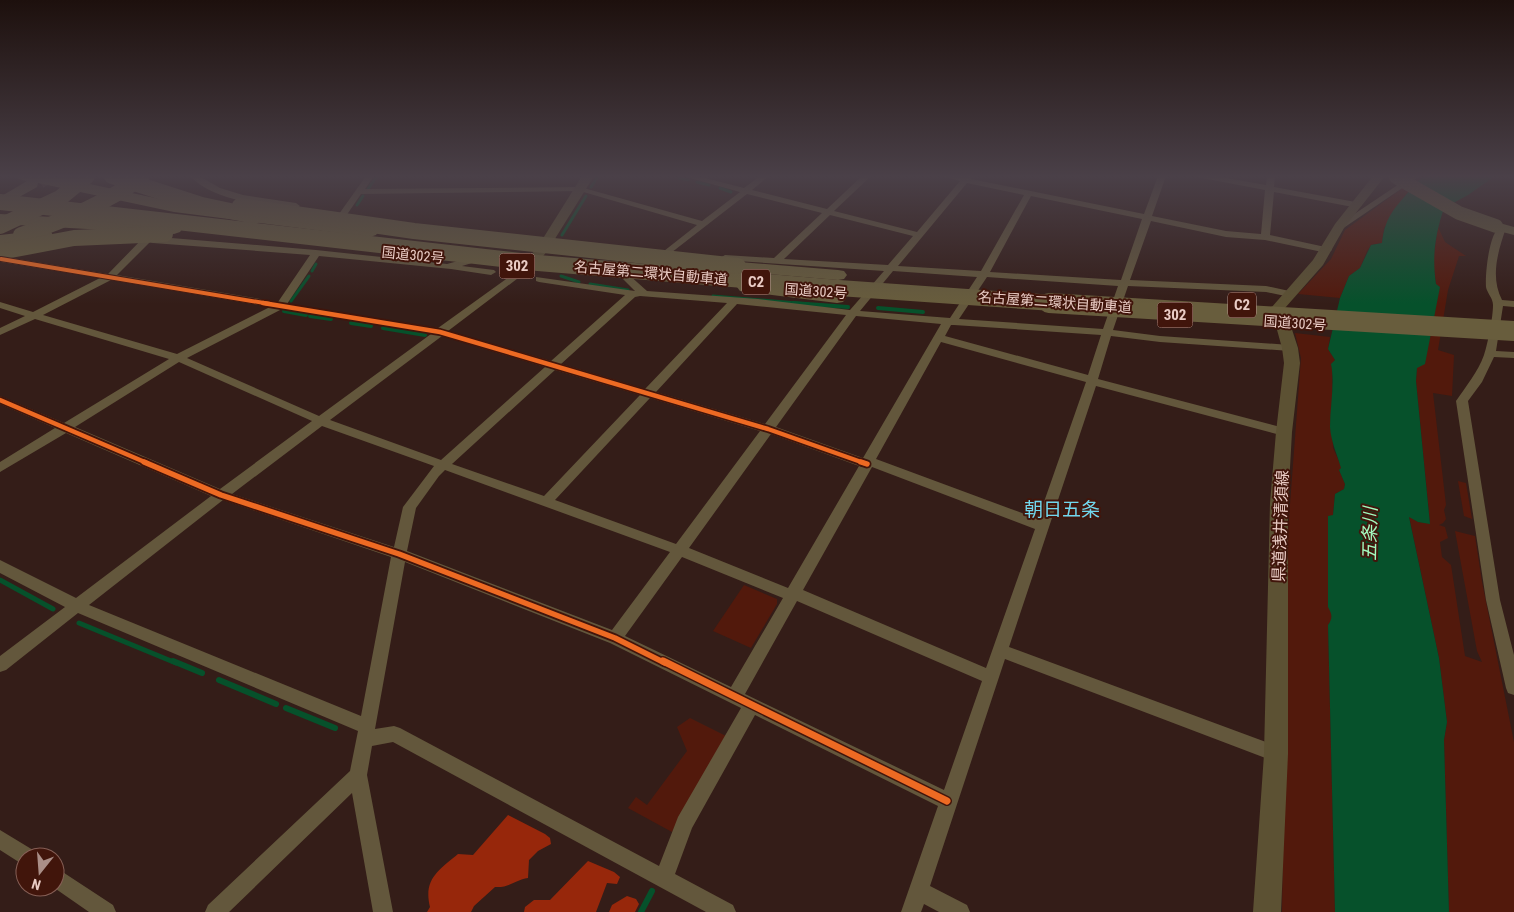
<svg xmlns="http://www.w3.org/2000/svg" width="1514" height="912" viewBox="0 0 1514 912" font-family="'Roboto Condensed','Noto Sans JP',sans-serif">
  <style>
    .green { fill: #52190c }
    .forest { fill: #97270b }
    .water { fill: #06512b }
    .lines { fill: none; stroke-linecap: round; stroke-linejoin: round }
    .stream-far3 { stroke: #06512b; stroke-width: 3 }
    .stream-far2 { stroke: #06512b; stroke-width: 4 }
    .stream-far1 { stroke: #06512b; stroke-width: 5 }
    .stream { stroke: #06512b; stroke-width: 6 }
    .street-tunnel { stroke: #4f3732; stroke-width: 9; stroke-dasharray: 9 4.5; stroke-linecap: butt }
    .street { fill: #63573c; fill-rule: evenodd }
    .secondary { fill: #5c5133; fill-rule: evenodd }
    .primary { fill: #61573a; fill-rule: evenodd }
    .highway { fill: #685d3d; fill-rule: evenodd }
    .primary-bridge { stroke: #61573a; stroke-width: 14 }
    .highway-bridge-far1 { stroke: #685d3d; stroke-width: 16 }
    .highway-bridge { stroke: #685d3d; stroke-width: 20 }
    .cycleway-far3-casing { stroke: #41150b; stroke-width: 6 }
    .cycleway-far2-casing { stroke: #41150b; stroke-width: 8 }
    .cycleway-far1-casing { stroke: #41150b; stroke-width: 9 }
    .cycleway-casing { stroke: #41150b; stroke-width: 10 }
    .cycleway-far3 { stroke: #ed6a23; stroke-width: 4 }
    .cycleway-far2 { stroke: #ed6a23; stroke-width: 4.5 }
    .cycleway-far1 { stroke: #ed6a23; stroke-width: 5.5 }
    .cycleway { stroke: #ed6a23; stroke-width: 7 }
    .labels { text-anchor: middle; stroke-width: 4; stroke-linejoin: round; paint-order: stroke }
    .far-street-label { font-size: 14px; fill: #eaccc5; stroke: #41150b }
    .shield { fill: #41150b; stroke: #b7958d; stroke-width: 1 }
    .shield-label { font-size: 15px; font-weight: bold; fill: #eaccc5 }
    .street-label { font-size: 16px; fill: #eaccc5; stroke: #41150b }
    .water-label { font-size: 18px; font-style: italic; fill: #a3fbc0; stroke: #41150b }
    .quarter-label { font-size: 19px; fill: #71d7ed; stroke: #41150b }
  </style>
  <rect width="100%" height="100%" fill="#341d18"/>
  <g class="green">
    <path d="M1404,187l6,3 -26,38 -2,15 -11,2 -4,6 -7,17 -11,8 -9,22 -42,-4 33,-35 14,-29z"/>
    <path d="M1438,227l7,15 21,14h-7l-11,34 -10,60 16,5 -2,41 -19,-3 13,112 -2,5 2,9 -3,4 -4,2 6,2 3,11 -8,4 2,15 9,8 14,91 17,6 -5,-11 -22,-120 20,5 7,46 32,160v170h-65l-5,-172 3,-18 -8,-64 -30,-142 9,6 12,1 -14,-142 1,-14 19,-83 -3,-23z"/>
    <path d="M1295,333l35,4 -2,12 7,11 -3,4 1,84 9,20 -3,2 6,14 -1,5 -9,5 -2,21 -1,105 -4,5 7,287h-53l6,-381 13,-173z"/>
    <path d="M1458,481l8,2 6,36 -8,-3z"/>
    <path d="M744,585l33,14v5l-26,44 -38,-17z"/>
    <path d="M690,718l36,18 -54,96 -44,-24 8,-11 11,8 40,-54 -10,-24z"/>
  </g>
  <g class="forest">
    <path d="M508,815l37,19 5,4 1,6 -13,7 -9,9 -1,18c-13,2 -19,10 -33,9l-21,19 -3,6h-44l3,-5c-7,-28 9,-37 28,-53l15,1z"/>
    <path d="M588,861l26,11 6,5 -3,7 -10,-1 -11,29h-72l1,-5 9,-7h16z"/>
    <path d="M627,896l9,3 3,5 -4,8h-26l3,-7z"/>
  </g>
  <path class="water" d="M1424,176h71l-27,19 -24,13c-9,27 -12,48 -8,76l4,3 -15,77 -8,4 -1,13 14,143 -12,-2 -9,-5 30,141 8,64 -3,18 5,172h-114l-7,-287c5,-7 4,-11 0,-18v-91l5,-1 2,-21 9,-5 1,-5 -6,-14 2,-2c-4,-14 -10,-26 -11,-41 0,-21 5,-43 1,-63l4,-4 -7,-11 12,-51 9,-22 11,-8 11,-23 11,-2c3,-26 12,-34 28,-53l-1,-1z"/>
  <g class="lines">
    <g class="stream-far3">
      <path d="M679,178l9,2"/>
      <path d="M697,182l12,3"/>
      <path d="M591,187l7,-11"/>
      <path d="M720,188l11,4"/>
      <path d="M368,189l9,-13"/>
      <path d="M357,205l6,-9"/>
      <path d="M562,235l24,-39"/>
      <path d="M312,271l4,-7"/>
      <path d="M561,276l18,6"/>
      <path d="M590,284l38,6"/>
      <path d="M713,296l95,8"/>
      <path d="M291,301l18,-25"/>
    </g>
    <g class="stream-far2">
      <path d="M793,303l55,4"/>
      <path d="M878,308l45,4"/>
      <path d="M284,311l22,4"/>
      <path d="M310,316l21,3"/>
      <path d="M351,323l20,3"/>
      <path d="M383,328l42,7"/>
    </g>
    <g class="stream-far1">
      <path d="M0,580l53,29"/>
      <path d="M79,623l97,40"/>
    </g>
    <g class="stream">
      <path d="M173,661l29,12"/>
      <path d="M219,680l57,24"/>
      <path d="M286,708l49,20"/>
      <path d="M641,912l11,-21"/>
    </g>
    <path class="street-tunnel" d="M41,184l12,-8"/>
    <g class="street">
      <path d="M65,176h27l-4,2 -37,4 -4,-2 4,-2z"/>
      <path d="M190,176h9l21,12 23,7 53,8 4,3 -4,3c-34,-5 -81,-7 -106,-33z"/>
      <path d="M366,176h8l-9,13 215,-2 122,34 38,-29 -57,-16h14l47,12 16,-12h9l-17,14 75,19 35,-33h9l-37,35 83,21 43,-51 -18,-5h31l-2,3 173,35 14,-38h8l-14,40 74,15 35,3 4,-44 -63,-12 -4,-2h17l51,9 1,-9h8l-1,11 87,16 1,2 -4,3 -84,-16 -4,43 60,13 2,2 -5,3 -62,-13 -39,-3 -75,-16 -21,59 136,6 28,6 1,2 -5,3 -24,-5 -138,-6 -15,44 47,6 130,9 5,3 -5,3 -130,-9 -49,-6 -13,43 190,50 2,3 -6,4 -188,-50 -87,261 273,101 3,6 -3,6 -6,2 -271,-103 -75,227 37,19 3,7h-31l-15,-8 -3,8h-20l37,-106 -183,-91 -63,113 -17,46 58,31 3,7h-30l-313,-170 -21,4 -5,29 26,137h-20l-21,-119 -123,119h-24l3,-7 142,-134 8,-40 -280,-118 -72,57 -6,2v-16l65,-49 -65,-34v-13l76,38 135,-102 -145,-63 -66,39v-10l55,-34 -55,-24v-8l64,27 105,-64 -134,-40 -35,16v-7l25,-12 -25,-8v-6l33,10 67,-34 -99,-16 -1,-6 108,18 36,-37 3,-1 169,14 131,14 22,-6 3,1v4l-10,3 32,4 2,2 -5,3 -40,-6 -132,-13 -32,48 151,24 89,-64 3,1v4l-82,62 103,30 74,-66 -86,-13 -3,-1v-4l99,14 -15,-15 5,-3 3,1 19,17 111,8 92,11 34,-39 -162,-11 -2,-2 5,-3 49,3 48,-45 -75,-19 -80,62 -5,-3 2,-2 33,-26 -117,-34 -219,3 -15,22h-6l-1,-2zM967,183l57,12 -43,76 -83,-5zM1031,196l111,23 -21,61 -131,-8zM830,215l83,21 -25,29 -104,-6zM150,242l3,1 157,12 -32,47 -161,-27zM893,271l84,6 -27,41 -90,-7zM987,277l131,9 -15,43 -144,-10zM111,280l159,27 -93,47 -134,-39zM640,296l87,7 -82,86 -84,-25 74,-67zM737,304l109,11 -81,109 -109,-32zM282,309l149,25 -112,82 -132,-58zM856,316l85,8 -78,134 -87,-31zM951,325h3l147,10 -13,40 -143,-39zM442,336l103,31 -104,93 -111,-40zM941,342l145,40 -48,137 -162,-60zM179,362l133,59 -92,68 -145,-62zM555,370l85,25 -96,101 -92,-32zM650,398l110,33 -84,113 -121,-44zM322,426l112,40 -31,41 -9,40 -162,-53zM771,434l88,32 -71,122 -99,-40zM872,467l163,62 -49,139 -183,-78zM445,470l225,82 -58,78 -205,-79 9,-43 23,-32zM223,500l168,57 -30,159 -272,-111zM682,557l101,41 -52,89 -106,-51zM405,562l205,81 131,65 -63,109 -19,49 -259,-138 -6,-2 -19,3zM797,601l185,80 -38,109 -199,-96z"/>
      <path d="M1411,176h9l-78,53 -3,1 -4,-3z"/>
      <path d="M1502,225l4,3c-8,23 -16,49 -4,72l12,1v6l-11,-1 -7,45 18,1v6l-20,-1 -12,25 -14,19 32,199 14,55v40l-6,-2 -2,-5 -20,-88 -30,-199c10,-15 22,-29 28,-46 4,-12 9,-38 9,-50 0,-7 -6,-12 -7,-18 -1,-13 3,-57 16,-62z"/>
      <path d="M0,830l33,20 2,7h-10v9l-25,-16z"/>
      <path d="M55,867l58,38 3,7h-27l-36,-25h2z"/>
    </g>
    <g class="secondary">
      <path d="M582,176h12l-46,74 -16,20h-10l-2,-3 17,-19z"/>
      <path d="M1373,176h12l-41,52 -21,37 -38,43 13,40 2,15 -8,69 -4,71v251l-7,158h-28l11,-158 6,-251 6,-71 8,-69 -2,-15 -11,-40 42,-48 22,-36z"/>
    </g>
    <path class="primary" d="M1496,222l18,5v8l-23,-6 -2,-3 2,-3z"/>
    <g class="highway">
      <path d="M16,176h36l122,26 196,25 6,2 2,3 -2,3 -6,2 -196,-25 -136,-29 -1,4 -37,21v-11l27,-16 -9,-2z"/>
      <path d="M0,214l174,10 6,2 2,3 -2,3 -6,2 -174,-10z"/>
      <path d="M45,230l6,2 2,3 -2,3 -51,7v-10z"/>
      <path d="M715,260l123,10 6,1 3,4 -3,4 -6,1 -129,-11 -3,-4 3,-4z"/>
      <path d="M746,282l91,11 6,1 3,4 -3,4 -6,1 -97,-12 -3,-4 3,-4z"/>
    </g>
    <path class="primary-bridge" d="M1396,177l63,36 37,13"/>
    <g class="highway-bridge-far1">
      <path d="M112,176l90,29 52,11"/>
      <path d="M0,202l538,61 301,25 229,16"/>
      <path d="M240,206l174,25 324,35"/>
      <path d="M0,226l60,-28 27,-22"/>
      <path d="M21,235c43,-14 83,-31 120,-57"/>
      <path d="M0,252l74,-14 91,-4"/>
    </g>
    <path class="highway-bridge" d="M1049,303l465,28"/>
    <defs>
      <path id="cycleway-far3" d="M1,259l269,45"/>
      <g id="cycleway-far2">
        <path d="M263,303l177,29 328,97 96,34"/>
        <path d="M0,400l147,63"/>
      </g>
      <g id="cycleway-far1">
        <path d="M144,462l77,33 178,59 216,84 50,25"/>
        <path d="M861,462l6,2"/>
      </g>
      <path id="cycleway" d="M663,661l284,140"/>
    </defs>
    <use href="#cycleway-far3" class="cycleway-far3-casing"/>
    <use href="#cycleway-far2" class="cycleway-far2-casing"/>
    <use href="#cycleway-far1" class="cycleway-far1-casing"/>
    <use href="#cycleway" class="cycleway-casing"/>
    <use href="#cycleway-far3" class="cycleway-far3"/>
    <use href="#cycleway-far2" class="cycleway-far2"/>
    <use href="#cycleway-far1" class="cycleway-far1"/>
    <use href="#cycleway" class="cycleway"/>
  </g>
  <linearGradient id="sky" x2="0" y2="1"><stop stop-color="#1d100d"/><stop offset="0.58" stop-color="#4a4048"/><stop offset="1" stop-color="#4a4048" stop-opacity="0"/></linearGradient>
  <rect width="1514" height="304" fill="url(#sky)"/>
  <g class="labels">
    <g class="far-street-label">
      <text transform="translate(413 255) rotate(6)" y="5">国道302号</text>
      <text transform="translate(651 273) rotate(5)" y="5">名古屋第二環状自動車道</text>
      <text transform="translate(816 291) rotate(4)" y="5">国道302号</text>
      <text transform="translate(1055 302) rotate(4)" y="5">名古屋第二環状自動車道</text>
      <text transform="translate(1295 323) rotate(4)" y="5">国道302号</text>
    </g>
    <g class="shield">
      <rect x="499.5" y="253.5" width="35" height="25" rx="4"/>
      <rect x="742" y="269.5" width="28" height="25" rx="4"/>
      <rect x="1228" y="292.5" width="28" height="25" rx="4"/>
      <rect x="1157.5" y="302.5" width="35" height="25" rx="4"/>
    </g>
    <g class="shield-label">
      <text x="517" y="271">302</text>
      <text x="756" y="287">C2</text>
      <text x="1242" y="310">C2</text>
      <text x="1175" y="320">302</text>
    </g>
    <g class="street-label">
      <text transform="translate(1280 526) rotate(-88)" y="6">県道浅井清須線</text>
    </g>
    <g class="water-label">
      <text transform="translate(1370 534) rotate(-89)" y="6">五条川</text>
    </g>
    <g class="quarter-label">
      <text x="1062" y="516">朝日五条</text>
    </g>
  </g>
  <g transform="translate(40 872) rotate(197)"><circle r="24" fill="#41150b" stroke="#855e55"/>
  <path d="M0-4L9 19L0 12L-9 19Z" fill="#aa8f88"/>
  <text y="-8" font-size="14" font-weight="bold" text-anchor="middle" fill="#eaccc5">N</text>
  </g>
</svg>
